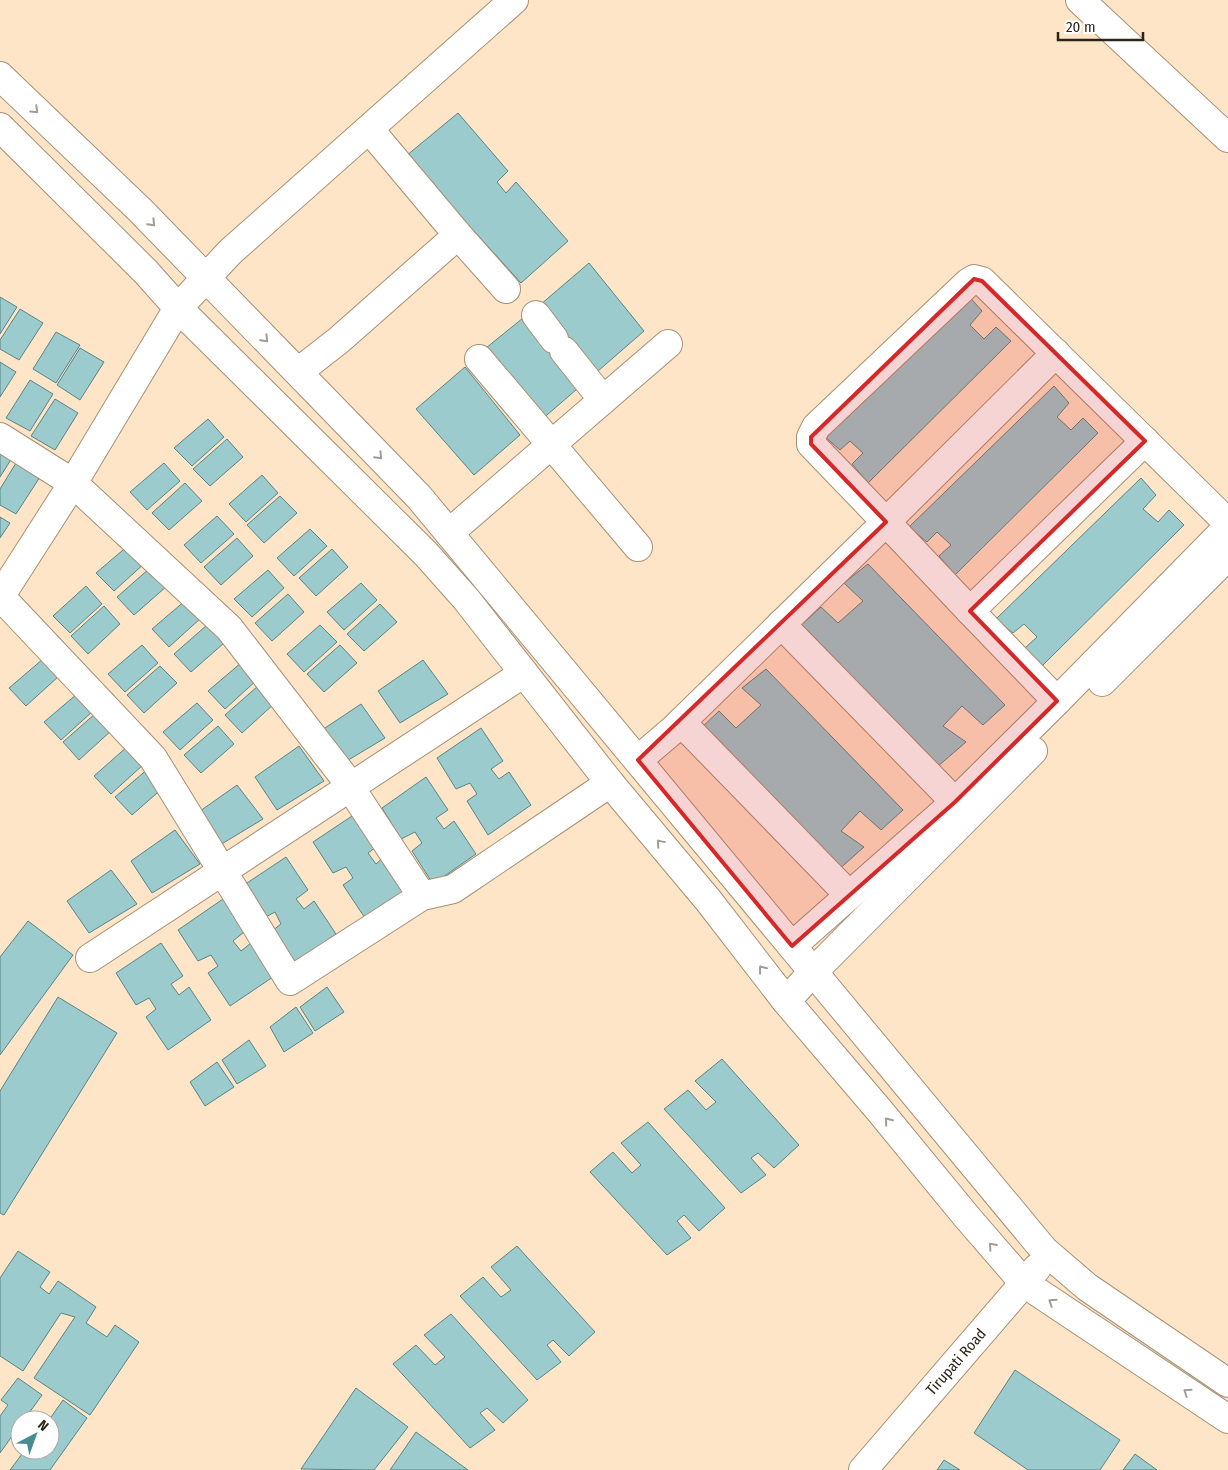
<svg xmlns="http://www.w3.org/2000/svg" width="1228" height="1470" viewBox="0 0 1228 1470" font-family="'Fira Sans Condensed',sans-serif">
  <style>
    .building { fill: #9ccbcd; stroke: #578486 }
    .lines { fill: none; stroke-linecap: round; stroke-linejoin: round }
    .minor-casing { stroke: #a78f73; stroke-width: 30 }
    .minor { stroke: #fff; stroke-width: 28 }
    .oneway { stroke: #a09c97 }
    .marked { fill: #d62828; fill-opacity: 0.2; stroke: #d62828; stroke-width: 4; stroke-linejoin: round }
    .labels { text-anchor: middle; stroke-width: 4.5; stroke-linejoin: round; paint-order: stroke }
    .street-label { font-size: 15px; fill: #2d2418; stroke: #fff }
  </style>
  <rect width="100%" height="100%" fill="#ffe5c7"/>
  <g class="building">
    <path d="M458,113l50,58 -11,11 9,11 10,-11 52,59 -47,42 -115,-127z"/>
    <path d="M589,263l55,68 -46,40 -58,-66z"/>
    <path d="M967,294l15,17 -12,14 14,14 12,-12 15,14 -143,142 -16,-19 11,-11 -13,-12 -10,9 -17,-15z"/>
    <path d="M0,297l17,10 -17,27z"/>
    <path d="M20,309l23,14 -24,37 -19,-11v-9z"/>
    <path d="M528,314l56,69 -44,38 -59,-69z"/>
    <path d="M56,332l24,13 -24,38 -23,-14z"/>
    <path d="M80,348l24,14 -24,38 -23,-15z"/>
    <path d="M0,362l16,10 -16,25z"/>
    <path d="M465,367l55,68 -46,40 -58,-66z"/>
    <path d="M30,380l23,14 -23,37 -24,-13z"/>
    <path d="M1054,386l15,17 -12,14 14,13 12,-12 15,15 -143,142 -16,-19 12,-11 -14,-13 -10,10 -18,-15z"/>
    <path d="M55,399l23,14 -23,37 -24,-14z"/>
    <path d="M208,419l16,18 -32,29 -18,-18z"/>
    <path d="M227,439l16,18 -33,29 -17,-17z"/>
    <path d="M0,450l12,8 -12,19z"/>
    <path d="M16,463l24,14 -24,37 -16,-9v-16z"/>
    <path d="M164,463l16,18 -33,29 -17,-18z"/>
    <path d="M262,475l16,18 -32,29 -17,-18z"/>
    <path d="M1141,478l15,17 -13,14 15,13 11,-12 15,15 -143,142 -16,-19 12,-11 -13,-13 -11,9 -17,-14z"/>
    <path d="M185,483l17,18 -33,29 -17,-17z"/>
    <path d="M280,496l17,17 -33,30 -17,-18z"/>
    <path d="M217,516l17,18 -33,29 -17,-18z"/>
    <path d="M0,517l10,6 -10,15z"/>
    <path d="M310,529l17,17 -33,30 -17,-18z"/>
    <path d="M237,538l16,18 -32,29 -17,-18z"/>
    <path d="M130,544l16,18 -32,29 -18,-18z"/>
    <path d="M332,549l16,18 -32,29 -17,-18z"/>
    <path d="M868,564l137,141 -22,20 -21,-19 -19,20 23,16 -29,25 -136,-142 20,-18 17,16 25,-22 -19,-18z"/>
    <path d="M150,568l17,18 -33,29 -17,-18z"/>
    <path d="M268,570l16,18 -32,29 -18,-18z"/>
    <path d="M361,583l16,17 -33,30 -17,-18z"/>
    <path d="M86,586l16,18 -32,29 -17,-17z"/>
    <path d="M288,594l16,18 -32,29 -17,-18z"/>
    <path d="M186,600l16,17 -33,30 -17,-18z"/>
    <path d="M380,604l17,18 -33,29 -17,-17z"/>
    <path d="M104,606l16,18 -32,30 -17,-18z"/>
    <path d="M207,625l17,18 -33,29 -17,-18z"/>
    <path d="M320,625l17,17 -33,30 -17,-18z"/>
    <path d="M142,645l16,18 -33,29 -17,-18z"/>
    <path d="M340,645l17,18 -33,29 -17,-18z"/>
    <path d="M43,659l16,17 -33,30 -17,-18z"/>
    <path d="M423,660l25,34 -48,29 -22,-32z"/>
    <path d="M242,662l16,17 -33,30 -17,-18z"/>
    <path d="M160,666l17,17 -33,30 -17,-18z"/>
    <path d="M766,669l137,141 -22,20 -21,-19 -19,20 23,16 -28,25 -137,-142 20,-19 17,17 25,-23 -19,-17z"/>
    <path d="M258,686l17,17 -33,30 -17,-18z"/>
    <path d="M77,694l16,17 -32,29 -17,-18z"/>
    <path d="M197,703l16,17 -33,30 -17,-18z"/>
    <path d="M361,704l24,34 -45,27 -24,-31z"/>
    <path d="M96,713l16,17 -33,30 -16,-18z"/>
    <path d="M218,726l16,18 -33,29 -17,-18z"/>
    <path d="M481,728l22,33 -12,8 8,10 10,-7 22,33 -43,30 -21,-34 10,-7 -7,-11 -14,6 -19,-31z"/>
    <path d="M128,746l16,18 -33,30 -17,-18z"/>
    <path d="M299,746l25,35 -47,29 -22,-33z"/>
    <path d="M149,768l16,18 -33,29 -17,-18z"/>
    <path d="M426,777l22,33 -12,8 8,11 10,-8 22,33 -43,30 -21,-33 10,-8 -7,-11 -14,7 -19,-31z"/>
    <path d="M237,785l26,34 -48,29 -22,-32z"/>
    <path d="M358,812l22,32 -12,9 8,11 10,-9 22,34 -43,29 -22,-33 10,-7 -7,-11 -13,6 -20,-31z"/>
    <path d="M175,830l25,34 -48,29 -21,-32z"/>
    <path d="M286,857l22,33 -12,9 8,10 10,-8 22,33 -43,30 -21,-33 9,-7 -6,-12 -13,7 -21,-32z"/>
    <path d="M111,870l26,34 -48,29 -22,-32z"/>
    <path d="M223,899l21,33 -11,9 8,10 10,-8 22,34 -43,29 -22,-33 10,-7 -7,-11 -13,6 -20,-31z"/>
    <path d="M28,921l45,34 -73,100v-98z"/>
    <path d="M161,943l22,33 -12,8 8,11 10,-8 22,33 -43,30 -22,-33 10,-8 -7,-11 -13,7 -20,-32z"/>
    <path d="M327,987l17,25 -29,19 -15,-24z"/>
    <path d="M58,997l59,36 -113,182 -4,-2v-122z"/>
    <path d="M296,1007l17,26 -29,19 -14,-25z"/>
    <path d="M249,1040l17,26 -29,18 -15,-24z"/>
    <path d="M722,1059l77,86 -25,23 -16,-15 -7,5 15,17 -25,18 -77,-84 24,-19 18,20 10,-8 -21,-21z"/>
    <path d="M217,1062l17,25 -29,19 -15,-24z"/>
    <path d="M648,1122l77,86 -26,23 -15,-16 -7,6 14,17 -24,17 -77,-83 23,-20 19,21 9,-8 -20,-22z"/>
    <path d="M517,1246l78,86 -26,24 -16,-16 -6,5 14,17 -24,18 -77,-84 23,-19 18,20 10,-7 -20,-23z"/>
    <path d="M18,1251l32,21 -10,15 9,7 9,-13 38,26 -10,16 21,14 8,-12 24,17 -49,73 -56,-37 41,-61 -14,-4 -38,58 -23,-15v-78z"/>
    <path d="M451,1314l77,86 -25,23 -16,-15 -7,5 15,17 -25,18 -77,-84 23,-19 19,20 10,-8 -21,-22z"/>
    <path d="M1015,1370l105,70 -20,30h-72l-54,-37z"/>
    <path d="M18,1378l24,17 -18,25h-4v5l-20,28v-37l8,-11 -7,-5z"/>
    <path d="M356,1388l52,39 -34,43 -73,-1z"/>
    <path d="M63,1400l24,18 -37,52h-40l15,-20h25v-17l4,-5 -4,-3 -1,-5z"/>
    <path d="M416,1432l52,38h-78z"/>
    <path d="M1135,1454l22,16h-34z"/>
    <path d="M944,1460l16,10h-23z"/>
  </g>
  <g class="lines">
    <defs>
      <g id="minor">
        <path d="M1080,0l148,138"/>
        <path d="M0,76l140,134 279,287 625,753 43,37 141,96"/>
        <path d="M0,127l146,145 32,36 248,246 40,45 144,184 98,117 78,101 93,109 87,106 58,67 204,136"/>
        <path d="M458,235l48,54"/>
        <path d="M536,315l18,24"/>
        <path d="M1056,353l-170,169 -75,-78v-7l5,-10 153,-145 5,-3 8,2 241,237 4,6 -3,7 -167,170"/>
        <path d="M479,359l159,188"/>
        <path d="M298,372l41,-32 119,-105 -89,-106"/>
        <path d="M603,400l65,-56"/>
        <path d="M0,437l73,46 156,145 122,158 -1,1 72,109"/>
        <path d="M449,533l154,-133 -39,-49"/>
        <path d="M0,596l153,162 137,223 132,-85 31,-7 157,-106"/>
        <path d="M0,597l73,-114 105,-175 52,-56 284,-252"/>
        <path d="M970,611l175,-170"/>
        <path d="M781,624l174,178"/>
        <path d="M1102,682l126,-126"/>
        <path d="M681,722l168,173"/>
        <path d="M638,760l35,-30 213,-208 84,89 87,90 -102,101 -163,144"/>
        <path d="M90,958l434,-285"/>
        <path d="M786,1001l27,-29 220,-221"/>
        <path d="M863,1470l174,-202"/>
      </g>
    </defs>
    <use href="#minor" class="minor-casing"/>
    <use href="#minor" class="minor"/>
  </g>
  <defs><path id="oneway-chevron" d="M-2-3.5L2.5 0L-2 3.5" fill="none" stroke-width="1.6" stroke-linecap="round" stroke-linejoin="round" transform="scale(1.25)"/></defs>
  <g class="oneway">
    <use href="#oneway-chevron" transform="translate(35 110) rotate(44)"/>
    <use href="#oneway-chevron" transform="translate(152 223) rotate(46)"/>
    <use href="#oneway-chevron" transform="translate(265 339) rotate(46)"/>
    <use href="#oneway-chevron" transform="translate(379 456) rotate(46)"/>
    <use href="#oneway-chevron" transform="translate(660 843) rotate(-130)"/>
    <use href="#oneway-chevron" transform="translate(762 969) rotate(-128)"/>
    <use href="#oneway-chevron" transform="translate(888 1121) rotate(-129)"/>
    <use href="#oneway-chevron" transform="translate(992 1246) rotate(-131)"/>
    <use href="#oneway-chevron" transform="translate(1052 1302) rotate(-146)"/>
    <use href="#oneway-chevron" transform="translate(1187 1392) rotate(-146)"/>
  </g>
  <path class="marked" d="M974,279l8,2 163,160 -175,170 87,90 -102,101 -163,144 -154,-186 248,-238 -75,-78v-7z"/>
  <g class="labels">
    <g class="street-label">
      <text transform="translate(956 1362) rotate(-49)" y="5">Tirupati Road</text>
    </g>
  </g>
  <g transform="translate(35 1435) rotate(41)"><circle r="24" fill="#ffffff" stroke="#aba7a3"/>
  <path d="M0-4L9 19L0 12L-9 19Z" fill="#458d91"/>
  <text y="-8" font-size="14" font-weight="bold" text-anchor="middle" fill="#2d2418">N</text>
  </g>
  <path d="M1058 32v8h85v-8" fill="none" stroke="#2d2418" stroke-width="2.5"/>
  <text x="1066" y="32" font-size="15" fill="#2d2418" stroke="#ffffff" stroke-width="4" paint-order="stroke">20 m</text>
</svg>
